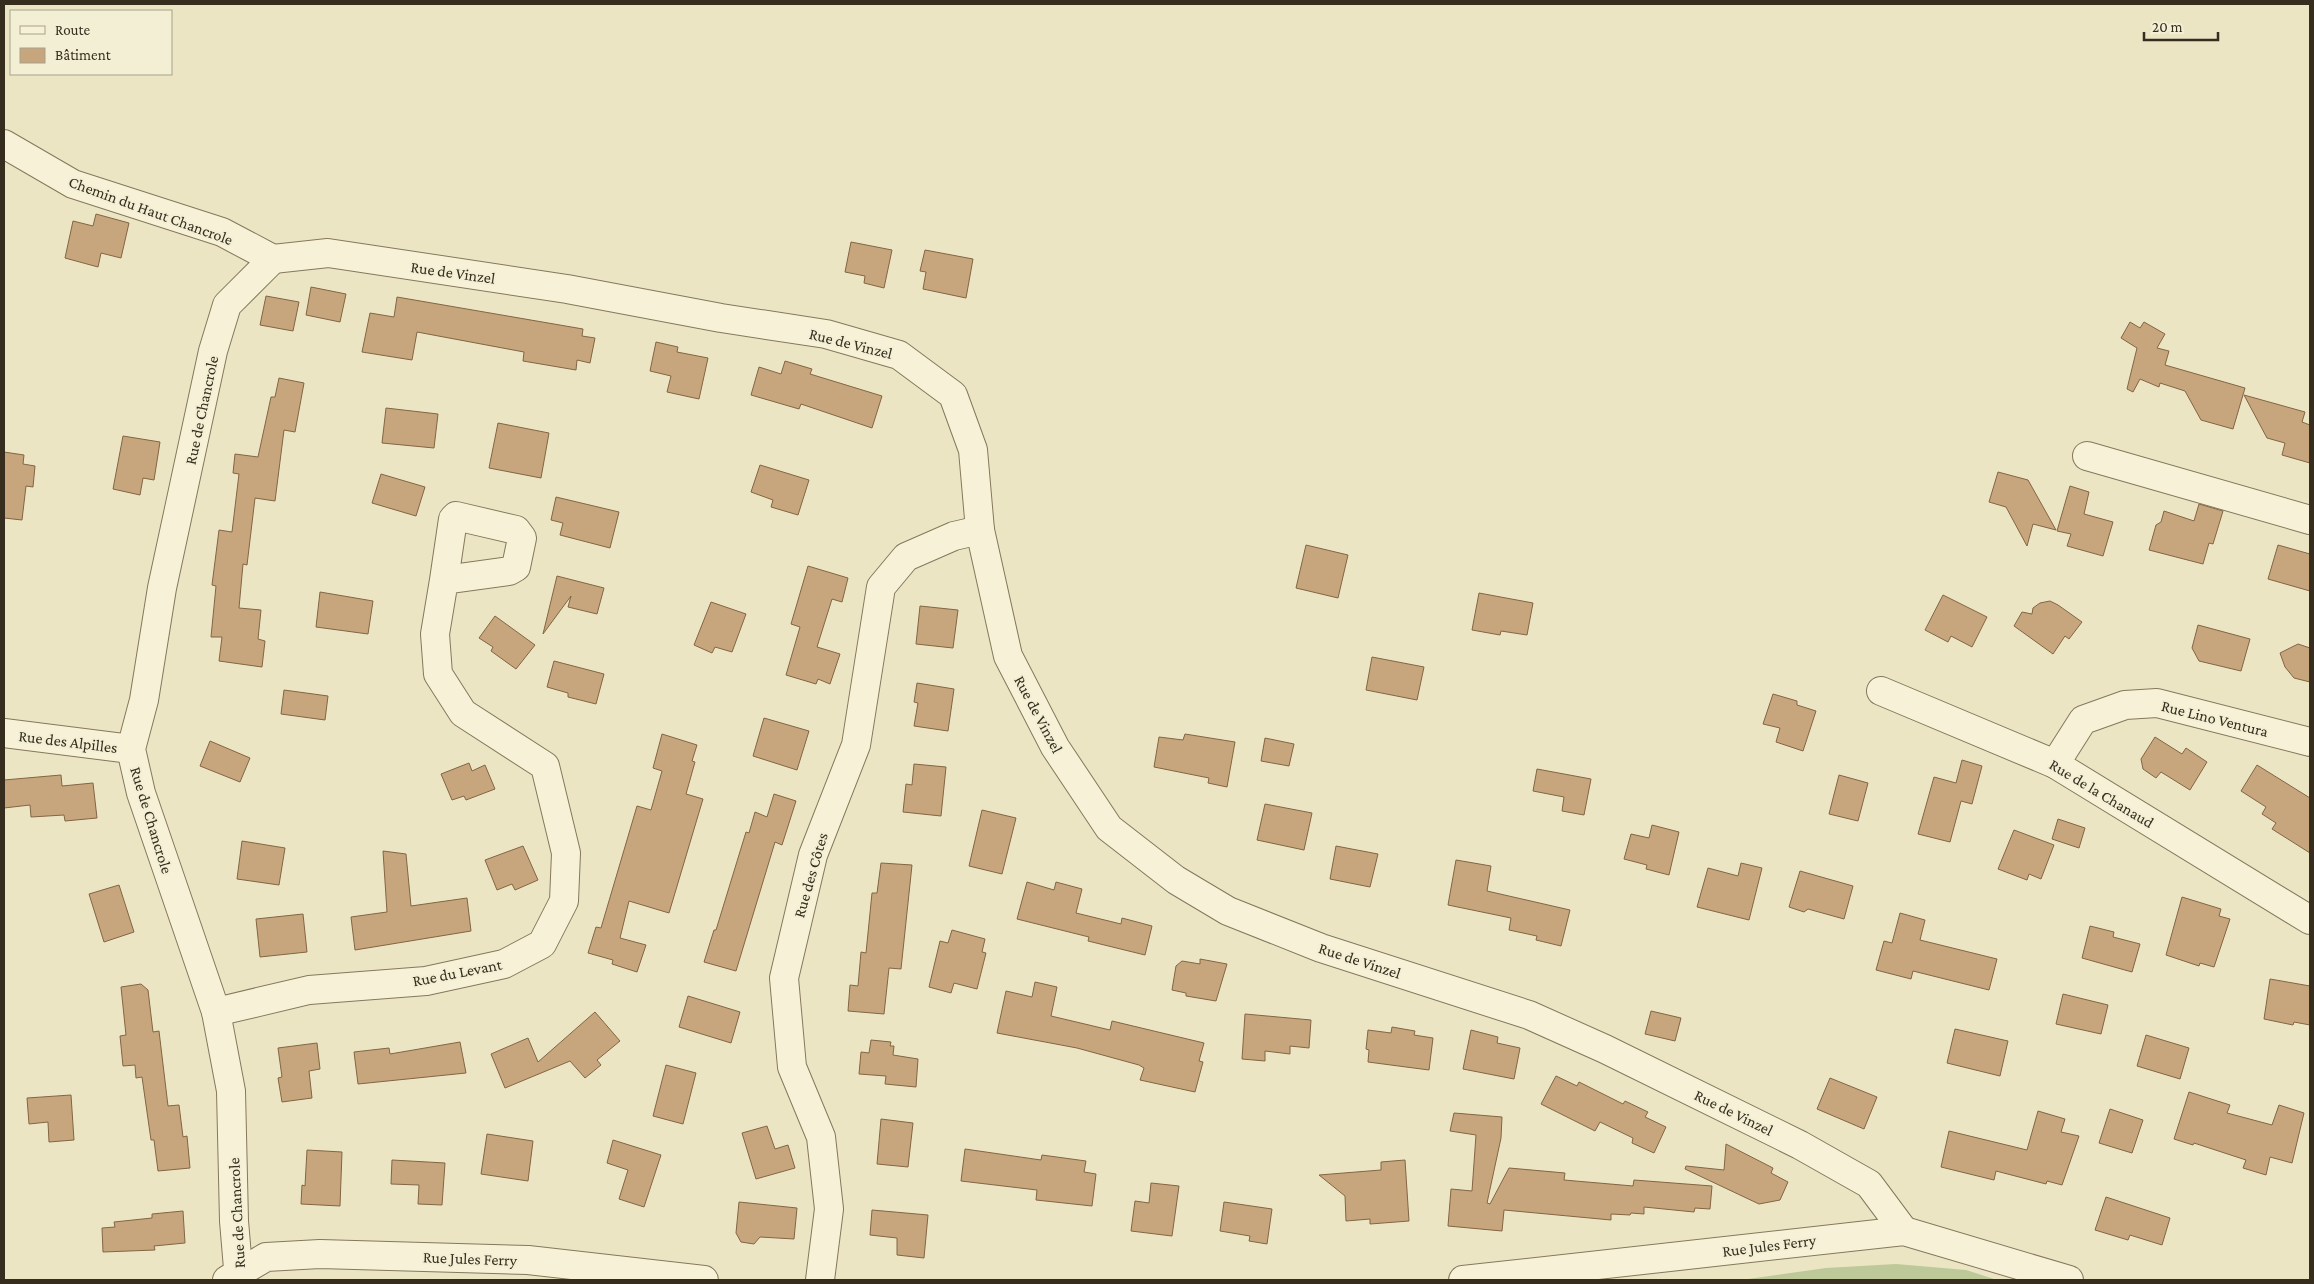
<svg xmlns="http://www.w3.org/2000/svg" width="2314" height="1284" viewBox="0 0 2314 1284" font-family="'Crimson Pro',serif">
  <style>
    .green { fill: #bdc999 }
    .building { fill: #c7a67d; stroke: #836543 }
    .lines { fill: none; stroke-linecap: round; stroke-linejoin: round }
    .street-casing { stroke: #85785c; stroke-width: 30 }
    .street { stroke: #f7f2d7; stroke-width: 28 }
    .labels { text-anchor: middle; stroke-width: 4; stroke-linejoin: round; paint-order: stroke }
    .street-label { font-size: 16px; fill: #362d1f; stroke: #f3efd4 }
  </style>
  <rect width="100%" height="100%" fill="#ebe5c4"/>
  <path class="green" d="M1896,1264l70,6 31,10h-256l85,-12z"/>
  <g class="building">
    <path d="M96,214l33,9 -8,35 -20,-5 -3,14 -33,-9 8,-37 20,5z"/>
    <path d="M851,242l41,8 -8,38 -20,-5 1,-7 -20,-4z"/>
    <path d="M925,250l48,9 -7,39 -43,-9 3,-17 -6,-1z"/>
    <path d="M311,287l35,7 -6,28 -34,-7z"/>
    <path d="M266,296l33,6 -6,29 -33,-6z"/>
    <path d="M397,297l186,32 -1,7 13,2 -5,25 -13,-3 -1,10 -53,-9 1,-9 -107,-20 -5,28 -50,-8 8,-39 24,4z"/>
    <path d="M2130,322l10,6 4,-6 21,12 -8,14 12,3 -4,14 80,23 -12,41 -32,-9 -16,-29 -25,-8 -1,4 -19,-8 -7,13 -6,-3 10,-41 -16,-10z"/>
    <path d="M656,342l22,5 -1,5 31,6 -9,41 -32,-7 4,-16 -21,-5z"/>
    <path d="M785,361l27,8 -2,5 72,22 -10,32 -71,-24 -2,5 -48,-14 8,-28 22,7z"/>
    <path d="M279,378l25,5 -9,49 -11,-2 -9,71 -20,-3 -8,67 -4,-1 -4,44 22,2 -3,29 7,2 -3,26 -43,-6 3,-24h-11l5,-51 -4,-1 7,-55 13,2 7,-58 -6,-1 2,-19 23,3 13,-60h4z"/>
    <path d="M2244,395l61,17 -3,10 8,3v38l-28,-8 3,-12 -18,-5z"/>
    <path d="M386,408l52,6 -4,34 -52,-5z"/>
    <path d="M498,423l51,10 -8,45 -52,-10z"/>
    <path d="M123,436l37,6 -6,38 -11,-2 -3,17 -27,-6z"/>
    <path d="M4,452l20,3 -1,9 12,2 -2,21 -7,-1 -4,34 -18,-2z"/>
    <path d="M760,465l49,15 -11,35 -27,-8 2,-7 -22,-8z"/>
    <path d="M1998,472l30,8 28,50 -23,-6 -6,22 -21,-39 -17,-5z"/>
    <path d="M381,474l44,13 -9,29 -44,-13z"/>
    <path d="M2070,486l19,6 -5,22 29,8 -10,34 -36,-10 4,-12 -14,-3z"/>
    <path d="M556,497l63,15 -9,36 -50,-13 3,-12 -12,-3z"/>
    <path d="M2199,504l24,7 -10,33 -4,-1 -6,21 -54,-14 7,-25 5,-3 3,-11 30,10z"/>
    <path d="M1306,545l42,10 -10,43 -42,-10z"/>
    <path d="M2278,545l32,9v37l-42,-12z"/>
    <path d="M808,566l40,12 -6,24 -10,-3 -15,48 23,7 -10,30 -12,-5 -2,5 -30,-9 14,-48 -9,-3z"/>
    <path d="M557,576l47,12 -7,26 -29,-7 3,-11 -28,38z"/>
    <path d="M320,592l53,9 -5,33 -52,-7z"/>
    <path d="M1479,593l54,10 -6,32 -26,-4 -1,4 -28,-5z"/>
    <path d="M1943,595l44,22 -15,30 -21,-11 -3,6 -23,-12z"/>
    <path d="M2050,601l8,4 24,17 -13,17 -4,-3 -12,18 -39,-28 8,-14 10,2 1,-6 7,-5z"/>
    <path d="M711,602l35,12 -14,38 -17,-5 -3,6 -18,-8z"/>
    <path d="M920,606l38,4 -5,38 -37,-4z"/>
    <path d="M495,616l40,29 -19,24 -25,-18 2,-4 -14,-9z"/>
    <path d="M2198,625l52,14 -9,32 -42,-10 -7,-13z"/>
    <path d="M2298,644l12,4v34l-16,-4 -9,-11 -5,-14z"/>
    <path d="M1372,657l52,10 -7,33 -51,-10z"/>
    <path d="M554,661l50,13 -8,30 -28,-7v-4l-21,-6z"/>
    <path d="M917,683l37,6 -6,42 -34,-5 4,-23 -4,-1z"/>
    <path d="M284,690l44,6 -3,24 -44,-6z"/>
    <path d="M1773,694l24,7v4l19,6 -13,40 -27,-9 4,-14 -17,-4z"/>
    <path d="M764,718l45,13 -12,39 -44,-14z"/>
    <path d="M662,734l35,11 -5,16 3,1 -9,32 17,5 -34,114 -40,-12 -9,37 26,7 -9,27 -25,-8 1,-4 -25,-7 8,-26 5,1 36,-122 14,4 11,-39 -9,-3z"/>
    <path d="M1185,734l50,8 -8,45 -19,-4 1,-5 -55,-11 5,-30 24,3z"/>
    <path d="M2155,737l27,17 4,-6 21,14 -17,28 -29,-18 -5,6 -13,-9 -2,-10z"/>
    <path d="M1265,738l29,6 -5,22 -28,-5z"/>
    <path d="M210,741l40,17 -10,24 -40,-16z"/>
    <path d="M1962,760l20,6 -10,38 -11,-3 -11,41 -32,-8 16,-57 22,6z"/>
    <path d="M469,763l3,8 13,-6 10,24 -29,11 -2,-4 -12,4 -11,-26z"/>
    <path d="M914,764l32,3 -5,49 -38,-4 3,-28 6,1z"/>
    <path d="M2257,765l53,33v55l-38,-24 4,-6 -14,-9 4,-7 -25,-16z"/>
    <path d="M1537,769l54,10 -7,36 -22,-4 2,-14 -31,-6z"/>
    <path d="M61,775l1,11 31,-3 4,35 -32,3 -1,-6 -33,2 -1,-12 -26,3v-28z"/>
    <path d="M1839,775l29,8 -10,38 -29,-7z"/>
    <path d="M774,794l22,7 -14,44 -7,-3 -39,129 -32,-9 10,-32h2l30,-98 3,1 6,-21 12,5z"/>
    <path d="M1265,804l47,9 -8,37 -47,-10z"/>
    <path d="M982,810l34,8 -14,56 -33,-8z"/>
    <path d="M2058,819l27,9 -6,20 -27,-9z"/>
    <path d="M1652,825l27,7 -10,43 -23,-6 1,-4 -23,-6 7,-25 18,4z"/>
    <path d="M2014,830l40,15 -13,34 -12,-5 -2,6 -29,-11z"/>
    <path d="M242,841l43,7 -6,37 -42,-6z"/>
    <path d="M523,846l15,34 -23,10 -3,-6 -15,6 -12,-30z"/>
    <path d="M1336,846l42,8 -8,33 -40,-8z"/>
    <path d="M383,851l23,3 5,52 56,-8 4,33 -116,19 -4,-33 36,-5z"/>
    <path d="M1456,860l35,6 -4,25 83,19 -9,36 -25,-6 1,-4 -28,-6 2,-12 -63,-13z"/>
    <path d="M881,863l31,2 -11,104 -12,-1 -5,46 -36,-3 2,-26 8,1 3,-34 5,1 6,-60h5z"/>
    <path d="M1741,863l21,5 -13,52 -52,-13 11,-39 30,8z"/>
    <path d="M1800,871l53,15 -9,33 -36,-10 -4,3 -15,-5z"/>
    <path d="M1027,882l27,8 2,-8 26,7 -6,24 45,11 1,-6 30,8 -7,29 -57,-14 1,-4 -72,-18z"/>
    <path d="M119,885l15,47 -30,10 -15,-48z"/>
    <path d="M2182,897l39,12 -2,7 11,3 -16,48 -14,-4 -1,3 -33,-11z"/>
    <path d="M1900,913l25,7 -5,20 77,19 -8,31 -76,-19 -2,8 -35,-9 8,-29 8,2z"/>
    <path d="M303,914l4,38 -47,5 -4,-38z"/>
    <path d="M2090,926l24,6 -1,5 27,7 -8,28 -50,-14z"/>
    <path d="M952,930l33,9 -3,13 4,1 -9,36 -23,-6 -3,10 -22,-6 11,-46 8,2z"/>
    <path d="M1200,959l27,5 -11,37 -30,-5v-3l-14,-3 4,-24 6,-5 18,3z"/>
    <path d="M2270,979l40,7v39l-16,-3 -1,3 -29,-6z"/>
    <path d="M1035,982l22,5 -6,29 59,14 2,-9 92,22 -5,18 4,1 -8,30 -55,-12 4,-12 -5,-3 -62,-17 -80,-15 9,-42 26,6z"/>
    <path d="M141,984l7,6 5,42 6,-1 9,75 11,-1 4,32 4,-1 3,32 -32,3 -4,-31h-3l-9,-63 -6,1 -1,-13 -12,1 -3,-30 6,-1 -5,-48z"/>
    <path d="M2063,994l45,11 -7,29 -45,-10z"/>
    <path d="M688,996l52,16 -9,31 -52,-16z"/>
    <path d="M1651,1011l30,7 -6,23 -30,-7z"/>
    <path d="M595,1012l25,29 -23,19 4,5 -16,13 -15,-17 -65,27 -14,-34 37,-16 10,24z"/>
    <path d="M1245,1014l66,6 -2,28 -19,-2v8l-25,-3v10l-23,-2z"/>
    <path d="M1392,1027l23,4 -1,4 19,3 -4,32 -61,-8 1,-12 -3,-1 2,-19 23,3z"/>
    <path d="M1955,1029l53,12 -8,35 -53,-13z"/>
    <path d="M1471,1030l27,7 -1,6 23,5 -6,31 -51,-10z"/>
    <path d="M2146,1035l43,13 -9,31 -43,-13z"/>
    <path d="M871,1040l20,2 -1,4h4l-1,9 25,4 -2,28 -31,-3 1,-8 -27,-2 2,-22 8,1z"/>
    <path d="M460,1042l6,31 -108,11 -4,-32 35,-4 1,6z"/>
    <path d="M317,1043l3,26 -11,2 3,27 -30,4 -4,-24 4,-1 -4,-29z"/>
    <path d="M666,1065l30,8 -13,51 -30,-8z"/>
    <path d="M1556,1076l21,10 2,-4 44,22 2,-3 23,11 -3,5 21,10 -12,26 -22,-10 1,-5 -33,-16 -5,9 -54,-27z"/>
    <path d="M1830,1078l47,19 -13,32 -47,-20z"/>
    <path d="M2189,1092l41,13 -3,8 45,12 7,-20 25,8 -12,50 -22,-6 -4,18 -23,-7 3,-8 -52,-17 -1,2 -19,-6z"/>
    <path d="M71,1095l3,45 -25,2 -1,-20 -19,2 -2,-26z"/>
    <path d="M2110,1109l33,11 -11,33 -33,-10z"/>
    <path d="M2038,1111l27,8 -4,13 18,4 -17,49 -15,-4 -1,3 -50,-13 -2,9 -53,-13 8,-36 78,19z"/>
    <path d="M1454,1113l48,4 -1,21 -14,65 3,1 19,-36 56,5 -1,7 69,6 1,-6 78,6 -2,23 -15,-1 -1,4 -50,-5v7l-13,-1 -1,2 -19,-1v6l-107,-10 -2,21 -54,-5 3,-37 21,2 4,-56 -26,-4z"/>
    <path d="M881,1119l32,4 -5,44 -31,-3z"/>
    <path d="M767,1126l8,23 13,-4 7,23 -39,11 -14,-46z"/>
    <path d="M487,1134l46,7 -5,40 -47,-7z"/>
    <path d="M613,1140l48,15 -17,52 -25,-8 9,-29 -21,-7z"/>
    <path d="M1726,1144l47,24 -2,5 17,9 -8,18 -21,4 -74,-35 1,-3 38,4z"/>
    <path d="M965,1149l76,11 1,-5 44,6 -2,11 12,2 -4,32 -56,-6 1,-10 -76,-9z"/>
    <path d="M307,1150l35,2 -2,54 -39,-2 1,-19 3,1z"/>
    <path d="M392,1160l53,3 -3,42 -24,-1 1,-19 -28,-1z"/>
    <path d="M1405,1160l4,61 -39,3v-5l-24,2 -1,-25 -26,-21 62,-5v-8z"/>
    <path d="M1151,1183l28,3 -7,50 -41,-5 4,-30 14,2z"/>
    <path d="M2106,1197l64,21 -8,27 -32,-10 -2,5 -33,-10z"/>
    <path d="M739,1202l58,6 -3,31 -34,-2 -6,7 -13,-2 -5,-9z"/>
    <path d="M1224,1202l48,7 -5,35 -18,-3 1,-5 -30,-5z"/>
    <path d="M872,1210l56,5 -4,43 -27,-3v-17l-27,-3z"/>
    <path d="M183,1211l2,32 -31,3 1,4 -52,2 -1,-24 13,-1 -1,-5 38,-4v-4z"/>
  </g>
  <g class="lines">
    <defs>
      <g id="street">
        <path d="M4,144l69,40 149,48 51,27"/>
        <path d="M273,259l55,-6 239,36 154,29 105,16 73,21 54,40 20,55 7,80 28,126 47,91 54,81 67,52 52,31 93,37 208,67 76,34 195,96 69,39 35,47"/>
        <path d="M2087,456l223,64"/>
        <path d="M1881,691l174,73 255,156"/>
        <path d="M4,733l127,16"/>
        <path d="M2055,764l28,-44 42,-15 32,-2 153,39"/>
        <path d="M216,1012l93,-22 117,-9 78,-17 38,-20 22,-43 2,-48 -21,-87 -82,-53 -25,-39 -3,-40 9,-54 65,-9 7,-4 6,-29 -6,-8 -60,-14 -3,3 -9,61"/>
        <path d="M227,1280l39,-23 54,-3 208,6 176,20"/>
        <path d="M239,1280l-5,-59 -3,-130 -15,-79 -75,-219 -10,-44 13,-49 18,-112 51,-237 14,-46 46,-46"/>
        <path d="M820,1280l9,-71 -8,-72 -29,-70 -8,-89 29,-123 43,-110 25,-158 25,-30 48,-21 26,-6"/>
        <path d="M1463,1280l441,-49 165,49"/>
      </g>
    </defs>
    <use href="#street" class="street-casing"/>
    <use href="#street" class="street"/>
  </g>
  <g class="labels">
    <g class="street-label">
      <text transform="translate(151 210) rotate(20)" y="6">Chemin du Haut Chancrole</text>
      <text transform="translate(453 272) rotate(8)" y="6">Rue de Vinzel</text>
      <text transform="translate(851 343) rotate(14)" y="6">Rue de Vinzel</text>
      <text transform="translate(201 410) rotate(-78)" y="6">Rue de Chancrole</text>
      <text transform="translate(1039 714) rotate(62)" y="6">Rue de Vinzel</text>
      <text transform="translate(2215 718) rotate(14)" y="6">Rue Lino Ventura</text>
      <text transform="translate(68 741) rotate(7)" y="6">Rue des Alpilles</text>
      <text transform="translate(2102 793) rotate(31)" y="6">Rue de la Chanaud</text>
      <text transform="translate(152 820) rotate(73)" y="6">Rue de Chancrole</text>
      <text transform="translate(810 875) rotate(-74)" y="6">Rue des Côtes</text>
      <text transform="translate(1360 960) rotate(18)" y="6">Rue de Vinzel</text>
      <text transform="translate(457 972) rotate(-11)" y="6">Rue du Levant</text>
      <text transform="translate(1734 1112) rotate(26)" y="6">Rue de Vinzel</text>
      <text transform="translate(236 1213) rotate(-93)" y="6">Rue de Chancrole</text>
      <text transform="translate(1769 1245) rotate(-7)" y="6">Rue Jules Ferry</text>
      <text transform="translate(470 1258) rotate(2)" y="6">Rue Jules Ferry</text>
    </g>
  </g>
  <rect width="2314" height="1284" fill="none" stroke="#362d1f" stroke-width="10"/>
  <rect x="10" y="10" width="162" height="65" fill="#f3efd4" stroke="#a7a18c"/>
  <rect x="20" y="26" width="25" height="8" fill="#f7f2d7" stroke="#a7a18c"/>
  <text x="55" y="35" font-size="15" fill="#362d1f">Route</text>
  <rect x="20" y="48" width="25" height="15" fill="#c7a67d" stroke="#a7a18c"/>
  <text x="55" y="60" font-size="15" fill="#362d1f">Bâtiment</text>
  <path d="M2144 32v8h74v-8" fill="none" stroke="#362d1f" stroke-width="2.5"/>
  <text x="2152" y="32" font-size="15" fill="#362d1f" stroke="#f3efd4" stroke-width="4" paint-order="stroke">20 m</text>
</svg>
